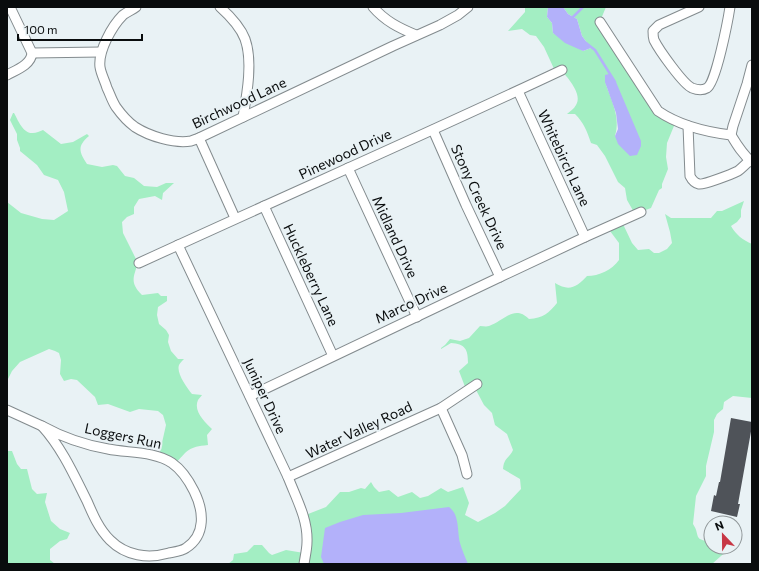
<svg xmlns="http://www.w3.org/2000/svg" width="759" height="571" viewBox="0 0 759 571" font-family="Commissioner,sans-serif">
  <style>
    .green { fill: #a3eec3; fill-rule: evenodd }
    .water { fill: #b3b1fa }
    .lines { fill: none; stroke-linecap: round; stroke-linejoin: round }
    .stream { stroke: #b3b1fa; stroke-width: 2.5 }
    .building { fill: #4f5359 }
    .minor-casing { stroke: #838b8e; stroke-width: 11 }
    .minor { stroke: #fff; stroke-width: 9 }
    .labels { text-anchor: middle; stroke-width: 4; stroke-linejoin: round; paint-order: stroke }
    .street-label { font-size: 14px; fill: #090c0d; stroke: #e9f2f5 }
  </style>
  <rect width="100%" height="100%" fill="#e9f2f5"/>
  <g class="green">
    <path d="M525,7h23l-1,10 5,6 1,10 30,18 8,-3 -9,-12 -5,-17 -9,-5 -5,-7h43l-5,12 57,93 18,9 -9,22 -1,14 2,12 -6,15v4l-3,2 -8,18 -16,6 -8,-14 -2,-12 -7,-6 -13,-26 -8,-11 -6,-2c-4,-12 -7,-20 -16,-29h-8c3,-3 7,-5 9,-9 7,-10 -8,-27 -14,-34h-7l-11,-24 -8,-11 -6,-1 -8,-6 -14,2 17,-19zM605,82l32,73 -22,-19c6,-18 -4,-37 -10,-54z"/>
    <path d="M13,113h1c4,7 9,21 19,20 3,0 7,-2 10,-3l18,14 12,-2 14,-8 2,2c-12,10 -10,16 -2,28l15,3 11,-2 4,1 8,10 9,2 10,8 13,1 9,-4h8l-11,10 -1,7 -7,-4 -16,3 -5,8v7l-7,3 -5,5 1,11 15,30c-5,15 -8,20 4,32l16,-2 3,3h6v5l-9,6 -1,8 2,9 7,6 3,5 -1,7 3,9 7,8h6c-2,2 -4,4 -5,6 -3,8 8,23 13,29l10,1c-1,2 -3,3 -4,5 -5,11 7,22 14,29l-5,6 1,10c-20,2 -20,5 -33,19l-16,-8 7,-31 -3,-10 -5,-4 -19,-2 -9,3 -22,-8 -10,1 -3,-8 -18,-17 -6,-1 -7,2 -4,-7 1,-14 -2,-7 -4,-2 -6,-2 -29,13 -8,9 -5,10v-179l14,11 21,6 12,1 14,-9 -4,-19 -6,-12 -14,-5 -7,-10 -17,-14v-3l-3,-8v-6l-7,-14z"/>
    <path d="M744,201l-3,9v7l-4,5 -6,4c5,9 12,14 21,18v154l-19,-2 -9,6 -1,7 -6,5 -3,6v12l-8,34v10l-10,20 -3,28c8,12 -1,15 18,18v5h18l1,1 -18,16h-484l5,-4 1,-6 13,-2 7,-7h8l7,8 3,2 14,-5 18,3 -1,-37 23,-9 14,-15h9l12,-4 4,1 6,-7 3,5 5,5 10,-2 9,7 14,-5 8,6 8,-2 13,-8 7,4 15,-5 6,16 -4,12 13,7 17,-9 10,-7 16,-17 -1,-10 -17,-10c1,-12 6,-10 10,-19l-6,-16 -12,-9 -3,-12 -8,-8 -8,-15 -9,2 -8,-21 9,-8c0,-14 -3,-19 -17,-20l-10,6v-1l4,-3 5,-6 10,2 9,-3 11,-12c3,0 6,1 9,0 15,-5 25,-22 40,-7 14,-1 20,-6 28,-16l-2,-20c14,9 22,4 32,-7 12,0 25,-6 32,-16v-17l-12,-16 15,-5 10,21 6,7 11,-1 5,4h5l8,-4 5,-6 -2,-11 -5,-18 6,4h40l6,-7h5z"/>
    <path d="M7,451h5l5,13 4,5h6l5,20 5,5 10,-1 -2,9 6,19 9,8 10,4 -3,6 -7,2 -10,8v11l5,4h-48z"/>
  </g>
  <g class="water">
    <path d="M548,7h15l5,7 9,5 5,17 9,12 -8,3 -18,-8 -12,-10 -1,-10 -5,-6z"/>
    <path d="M609,74l7,8 25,59v5l-4,9 -7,1 -12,-12 -3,-8 3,-7 -2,-16 -11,-31v-7z"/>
    <path d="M449,507c11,8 8,24 11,36 2,7 5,14 8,21h-144l-3,-7 4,-29 15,-6 23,-7 38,-2z"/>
  </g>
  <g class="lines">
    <g class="stream">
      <path d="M572,18l11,-11"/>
      <path d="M586,43l9,7 20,32"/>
    </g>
  </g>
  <path class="building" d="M731,418l21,4v4l-14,78h2l-3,13 -26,-6 3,-16 2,1 3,-14h1z"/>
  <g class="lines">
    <defs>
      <g id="minor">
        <path d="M136,7c-4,3 -9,5 -13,8 -11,11 -25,36 -23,52 1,7 5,14 7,21 3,6 5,13 9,19 5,7 12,15 19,20 14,9 39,17 56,14 3,-1 6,-2 8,-3l194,-92 47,-21 18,-10 10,-8"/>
        <path d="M220,7c10,9 20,19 25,32 8,22 2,55 -2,78"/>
        <path d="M373,7c12,14 26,21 43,28"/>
        <path d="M699,7l-40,18 -6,6c0,4 0,6 1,9 5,10 29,44 38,48 5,2 10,3 15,0 9,-5 21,-68 23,-81"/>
        <path d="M600,22l58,89c22,15 48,21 73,24 6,10 12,20 21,27"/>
        <path d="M32,53l69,-1"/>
        <path d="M7,75c9,-5 24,-10 25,-22l-22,-46"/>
        <path d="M518,91l67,146"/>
        <path d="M688,126l2,50c2,4 4,7 9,8 5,1 33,-10 39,-13 4,-3 8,-7 12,-11"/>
        <path d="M433,130l33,75 34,72"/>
        <path d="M731,135l2,-9 14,-42 5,-19"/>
        <path d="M199,138l36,80"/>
        <path d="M348,168l69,149"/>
        <path d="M264,206l69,150"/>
        <path d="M178,245l110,232c8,21 20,42 19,65 0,7 -2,15 -3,22"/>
        <path d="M139,263c141,-65 283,-127 423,-193"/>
        <path d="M250,396l250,-119 85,-40 56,-25"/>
        <path d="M441,408l21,47 5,19"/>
        <path d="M7,410l35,16"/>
        <path d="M42,426c20,11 43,19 66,23 19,4 47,2 64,14 10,7 17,18 22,28 10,20 12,44 -8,57 -4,3 -12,4 -17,5 -21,6 -43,3 -59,-13 -11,-11 -17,-25 -23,-39 -13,-26 -25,-53 -45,-75z"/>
        <path d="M288,477l153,-69 36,-24"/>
      </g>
    </defs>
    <use href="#minor" class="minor-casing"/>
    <use href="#minor" class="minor"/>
  </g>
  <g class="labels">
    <g class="street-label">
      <text transform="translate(239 103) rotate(-25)" y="5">Birchwood Lane</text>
      <text transform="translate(345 154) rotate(-25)" y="5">Pinewood Drive</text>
      <text transform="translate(564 158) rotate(65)" y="5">Whitebirch Lane</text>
      <text transform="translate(479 197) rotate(65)" y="5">Stony Creek Drive</text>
      <text transform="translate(395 237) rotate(65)" y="5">Midland Drive</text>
      <text transform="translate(311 275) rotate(65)" y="5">Huckleberry Lane</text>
      <text transform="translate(411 303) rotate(-25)" y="5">Marco Drive</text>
      <text transform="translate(265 396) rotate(65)" y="5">Juniper Drive</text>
      <text transform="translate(359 430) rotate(-25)" y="5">Water Valley Road</text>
      <text transform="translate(123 436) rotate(12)" y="5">Loggers Run</text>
    </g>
  </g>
  <rect width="759" height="571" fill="none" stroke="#090c0d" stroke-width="16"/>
  <g transform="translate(723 535) rotate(338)"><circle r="19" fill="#e9f2f5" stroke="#8f9698"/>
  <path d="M0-3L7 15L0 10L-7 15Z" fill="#c73745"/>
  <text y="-6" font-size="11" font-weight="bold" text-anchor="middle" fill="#090c0d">N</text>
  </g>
  <path d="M18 34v6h124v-6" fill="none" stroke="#090c0d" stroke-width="2"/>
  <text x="24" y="34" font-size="12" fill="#090c0d" stroke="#e9f2f5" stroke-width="3" paint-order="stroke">100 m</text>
</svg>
